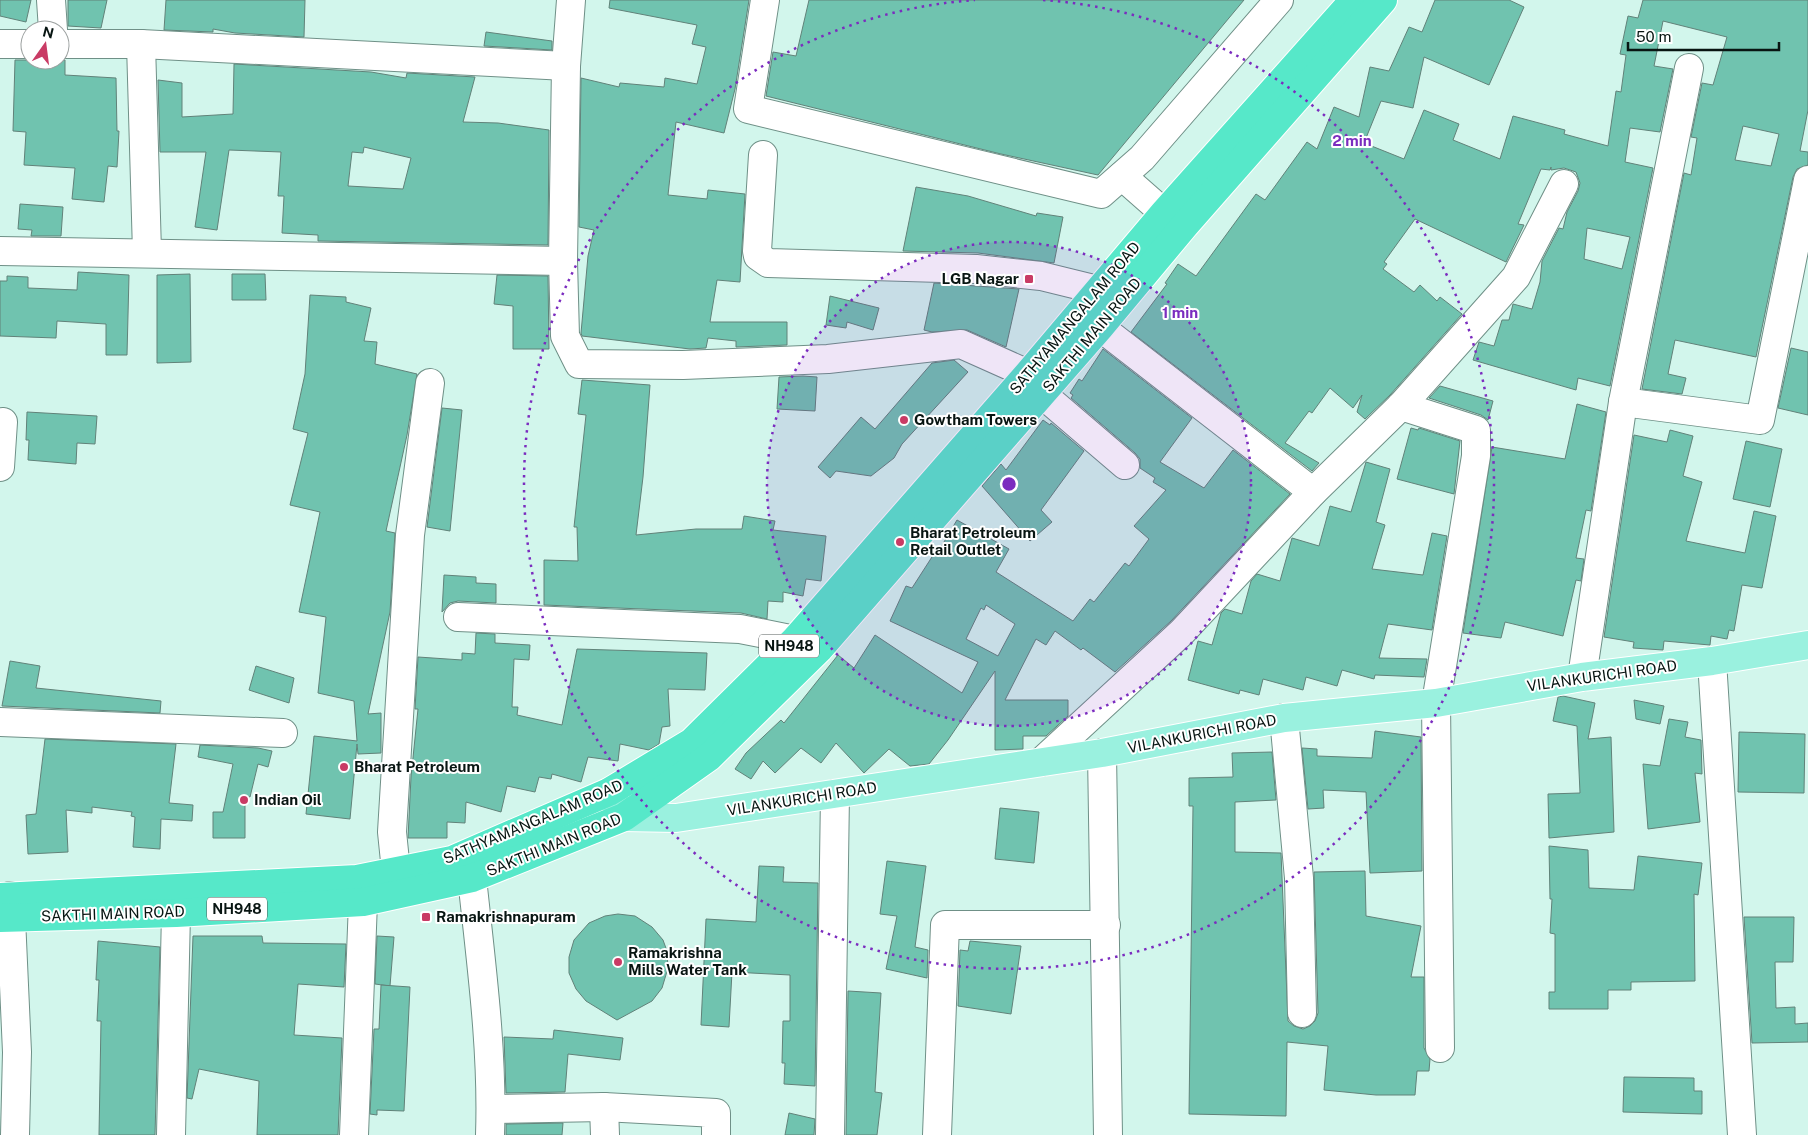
<svg xmlns="http://www.w3.org/2000/svg" width="1808" height="1135" viewBox="0 0 1808 1135" font-family="'Public Sans',sans-serif">
  <style>
    .building { fill: #70c3af; stroke: #618279; fill-rule: evenodd }
    .lines { fill: none; stroke-linecap: round; stroke-linejoin: round }
    .minor-casing { stroke: #6f9087; stroke-width: 30 }
    .major-casing { stroke: #fff; stroke-width: 30 }
    .highway-casing { stroke: #fff; stroke-width: 30 }
    .minor { stroke: #fff; stroke-width: 28 }
    .major { stroke: #9af1df; stroke-width: 28 }
    .highway { stroke: #56e8c9; stroke-width: 28 }
    .ring { fill: none; stroke: #7b2cbf; stroke-width: 2.5; stroke-dasharray: 2.5 5 }
    .poi-dot { fill: #c93b65; stroke: #fff; stroke-width: 2 }
    .labels { text-anchor: middle; stroke-width: 4; stroke-linejoin: round; paint-order: stroke }
    .shield { fill: #fff; stroke: #525b59; stroke-width: 1 }
    .shield-label { font-size: 14px; font-weight: bold; fill: #081512 }
    .poi-label { font-size: 15px; font-weight: bold; fill: #081512; stroke: #fff; text-anchor: start }
    .street-label { font-size: 15px; fill: #081512; stroke: #fff }
    .centre { fill: #7b2cbf; stroke: #fff; stroke-width: 2.5 }
    .ring-label { font-size: 15px; text-anchor: middle; font-weight: bold; fill: #7b2cbf; stroke: #fff; stroke-width: 4; stroke-linejoin: round; paint-order: stroke }
  </style>
  <rect width="100%" height="100%" fill="#d2f6ec"/>
  <g class="building">
    <path d="M0,0h31l-5,22 -26,-6z"/>
    <path d="M68,0h39l-6,28 -33,-2z"/>
    <path d="M166,0h139l-1,37 -69,-4 -22,-4v3l-49,-2z"/>
    <path d="M610,0h139l-14,89 -11,44 -48,-11 -8,73 39,4 1,-9 37,4 -5,88 -23,-2 -7,42h77v23l-51,2v-6l-28,-3 -2,10 -16,1 -108,-13 -1,-3 7,-77 6,-26 -15,-3 2,-149 38,9 1,-4 44,4 1,-9 32,6 9,-37 -14,-3 5,-19 -88,-17z"/>
    <path d="M809,0h435l-146,175 -97,-21 -235,-58 7,-44 23,4z"/>
    <path d="M1435,0h74l15,7 -35,78 -65,-28 -11,51 -32,-7 -17,42 40,16 20,-49 35,14 -6,16 47,19 13,-43 52,14 -1,4 44,12 8,-55 5,1 5,-37 -6,-1 8,-38 10,2 5,-18h165v110l-8,41 8,1v13l-11,4 -4,8 -37,180 -81,-17 -7,34 18,4 -4,16 -40,-5 42,-216 7,2 6,-37 -6,-1 11,-54 11,2 14,-48 -64,-16 -9,45 19,3 -13,63 -30,-4 -5,34 28,6 -43,218 -32,-8 -2,12 -103,-30 6,-18 15,4 8,-26h7l4,-16 19,5 8,-27 2,-21 17,-33 4,1 4,-17 11,-21 2,-8 -4,-11 -12,-4 -13,2v-3l-1,3 -9,-1 -23,55 6,1 -18,37 -91,-43 -31,43 3,2 -4,5 31,23 6,-7 17,16 3,-4 22,17 -72,81 -25,24 -8,-7 5,-17 -9,13 -23,-20 -18,25 -3,-2 -24,32 34,20 -7,8 -181,-139 36,-48 -2,-1 13,-19 18,12 60,-82 9,6 42,-58 10,7 17,-42 25,10 11,-50 19,4 20,-44 13,5zM1743,126l36,8 -8,32 -36,-6zM1587,228l43,9 -8,32 -38,-10z"/>
    <path d="M486,32l66,9v9l-68,-4z"/>
    <path d="M15,60h50v15l51,3 1,53h2l-2,36 -9,-1 -4,36 -32,-3 3,-31 -51,-3 2,-33 -13,-1z"/>
    <path d="M234,64l137,8 35,6 1,-5 68,4 -12,45 35,1 51,7 -1,115 -228,-4h-2v-6l-36,-2 2,-37h-6l3,-44 -52,-2 -12,80 -22,-3 11,-75h-46l-2,-72 24,3v34l51,-3zM364,147l47,11 -8,31 -55,-3 4,-34 11,1z"/>
    <path d="M916,187l52,9 68,20 1,-3 26,4 -9,46 -76,-10 -75,-2z"/>
    <path d="M20,204l43,3 -2,29h-30l1,-6 -14,-1z"/>
    <path d="M78,272l51,3 -2,80h-21v-31l-49,-3 -1,17 -56,-2v-55h7v-5l21,1v11l49,2z"/>
    <path d="M190,274l1,88 -34,1v-88z"/>
    <path d="M232,274h33l1,26h-34z"/>
    <path d="M497,275l51,1 1,73h-36v-43l-19,-2z"/>
    <path d="M934,283l85,6 -13,58 -39,-17 -35,2 -8,-2z"/>
    <path d="M310,295l36,2v5l25,6 -7,33 13,1 -2,22 42,10 -10,61 -21,96 9,2 -5,79 -22,102 13,-1v40l-23,1 -1,-10 -7,75 -44,-5 8,-78 43,5 -3,-40 -36,-8 8,-76 -27,-5 21,-100 -30,-7 18,-72 -15,-4 12,-55z"/>
    <path d="M830,296l49,12 -6,22 -26,-8 -1,6 -20,-3z"/>
    <path d="M1791,348l17,4v63l-30,-7z"/>
    <path d="M1103,349l89,69 -32,44 44,26 29,-38 57,44 -119,127 -56,51 -32,-24 -2,2 -26,-19 -9,14 -10,-6 -31,61h63v16l-22,20h-23v13l-28,1v-79l-47,69 -19,24 -19,2 -21,-17 -25,24 -28,-30 -15,20 -20,-15 -26,25 -12,-12 -12,18 -16,-10 11,-16 35,-33 3,3 54,-68 16,13 21,-33 87,58 16,-31 -88,-41 16,-35 6,2 27,-42 2,1 16,-27 52,29 -13,23 77,49 17,-22 4,3 31,-39 4,3 20,-27 -15,-13 32,-36 -13,-8 2,-4 -15,-10v-9l-5,-6 -64,-55 2,-3 -3,-2 9,-14 3,2zM986,605l29,19 -17,32 -32,-17 15,-31 3,2z"/>
    <path d="M954,360l14,12 -66,72 -8,14 -23,18 -35,-5 -6,7 -12,-11 43,-50 14,12 57,-66z"/>
    <path d="M803,376l14,1 -2,34 -38,-2 2,-32z"/>
    <path d="M582,380l68,5 -7,92 -7,58 60,-6h46l2,-13 31,5 -2,9 53,6 -5,45 -15,-2 -3,17 -20,-4v10l-15,-1 -1,18 -26,-6 -197,-8v-45l34,1 -1,-34h-3l12,-112 -8,-1z"/>
    <path d="M1440,386l53,15 -5,19 -7,-5 -52,-17z"/>
    <path d="M1577,404l29,8 -15,99 -5,-1 -10,48 8,1 -3,22 -5,-1 -13,56 -58,-14 -4,16 -38,-5 29,-186 73,12z"/>
    <path d="M442,408l20,2 -12,121 -23,-4z"/>
    <path d="M27,412l70,4 -2,28 -18,-1 -1,21 -48,-4 1,-20h-3z"/>
    <path d="M1043,420l7,5 1,-2 33,28 -43,59 11,12 -22,19 -48,-55 19,-22 5,6z"/>
    <path d="M1411,428l7,2 1,-2 41,13 -6,53 -57,-15z"/>
    <path d="M1670,430l23,6 -10,40 19,6 -16,59 59,12 9,-42 22,5 -14,72 -20,-3 -8,46 -5,-1 -2,9 -16,-3 -1,9 -46,-4 -1,9 -30,-2 1,-6 -30,-5 30,-202 33,7z"/>
    <path d="M1746,441l36,8 -12,58 -37,-8z"/>
    <path d="M1366,462l24,7 -14,53 9,3 -13,44 51,6 9,-42 15,3 -15,94 -44,-6 -9,34 48,1 -3,18 -49,-2 -1,4 -32,-9 -5,16 -31,-9 -3,13 -40,-11 -4,16 -19,-5 -1,4 -51,-14 10,-39 14,4 9,-32 4,-4 17,5 9,-33 6,-7 23,7 12,-43 27,8 11,-40 21,6z"/>
    <path d="M444,575l32,2v6l20,1v19l-38,-2 -8,2 -8,9z"/>
    <path d="M476,633l19,1v9l35,2 -1,15 -15,-1 -2,48h6l-1,8 45,10 15,-76 130,4 -2,37 -37,-1 2,37 -8,1 -3,17 -10,6 -29,-6 -2,17 -30,-4 -7,25 -29,-8 -1,5 -12,-2 -4,15 -28,-6 -6,26 -35,-10 -1,21 -18,-1v16h-39l3,-61 7,-68h-3l3,-52 44,3v-7l13,1z"/>
    <path d="M10,661l30,5 -4,22 125,13 -1,12 -158,-7z"/>
    <path d="M256,666l38,12 -5,25 -40,-13z"/>
    <path d="M1563,696l32,7 -7,36 23,-2 3,95 -65,6 -1,-44 32,-1 -3,-67 -24,-5 5,-24z"/>
    <path d="M1634,700l30,6 -4,18 -24,-5z"/>
    <path d="M1669,719l19,3 -3,15 16,3 1,34 -7,-1 5,49 -52,7 -5,-65 17,2z"/>
    <path d="M1375,731l46,6 1,134 -52,2 -4,-81 -43,-2 1,18 -16,1 -6,-61 15,1v7l55,2z"/>
    <path d="M1739,732l66,2 -1,59 -66,-1z"/>
    <path d="M45,739l131,5 -7,59 24,2 -1,16 -31,-2 -1,30 -27,-2 2,-30 -4,-1 1,-4 -40,-5v6l-26,-3 2,42 -40,2 -2,-39 10,-1z"/>
    <path d="M200,745l58,3 14,3 -4,16 -10,-3 -8,33 -5,-1v42h-32v-26h10l10,-48 -35,-7z"/>
    <path d="M1272,752l4,48 -41,2v50l46,1 7,168 6,5 9,3 7,-3 5,-5 3,-8 -4,-141 51,-1 1,45 55,10 -10,51h13v71l6,11 -1,12h-12l-2,24h-39l-52,-5 4,-44 -41,-4 -1,74 -97,-2 4,-308h-4v-28l44,-1 -1,-24z"/>
    <path d="M1000,808l39,4 -5,51 -39,-4z"/>
    <path d="M1549,846l39,4 1,38 45,2 4,-34 64,7 -4,32 -4,-1 1,87 -64,1v8h-23v19h-59v-17h6v-58l-5,-1 2,-34h-2z"/>
    <path d="M887,861l39,5 -11,81 13,3 -1,28 -41,-9 11,-53 -17,-2z"/>
    <path d="M759,866l25,1 -1,15 35,1 -3,203 -31,-2 1,-21h-3l1,-42h7v-46l-58,-3 -3,55 -28,-2 5,-106 50,3z"/>
    <path d="M618,914l17,2 17,11 11,13 4,11 1,17 -6,20 -10,13 -35,19 -31,-19 -10,-12 -7,-16v-16l5,-17 15,-17 16,-7z"/>
    <path d="M1744,917h50l-1,45h-18l1,46 19,-1v17l13,-1v19l-56,1z"/>
    <path d="M193,936h69l1,7 83,1 -2,43 -46,-3 -4,51 48,3 -4,97h-81l2,-54 -60,-12 -7,30 -5,-1z"/>
    <path d="M377,936l17,1 -4,49 -15,-2z"/>
    <path d="M98,941l62,6 -5,188h-56l2,-114h-4l2,-41h-3z"/>
    <path d="M970,941l51,5 -10,68 -53,-8 2,-56 8,1z"/>
    <path d="M381,985l29,2 -6,124 -27,-1v5l-7,-1 4,-85h5z"/>
    <path d="M848,991l33,2 -6,99 7,1 -5,42h-31z"/>
    <path d="M554,1030l69,8 -3,22 -52,-6 -3,38 -59,1 -2,-56 49,2z"/>
    <path d="M1624,1077l70,1v13h8v23l-79,-2z"/>
    <path d="M789,1113l26,6 -1,16h-29z"/>
    <path d="M563,1123l-1,12h-56v-11z"/>
  </g>
  <g class="lines">
    <defs>
      <g id="minor">
        <path d="M51,0l2,30"/>
        <path d="M571,0l-5,66 -3,195 2,75 14,28 104,1 145,-6 133,-15 67,30 14,20 83,71"/>
        <path d="M765,0l-17,109 353,85 41,-36 137,-158"/>
        <path d="M0,44h30"/>
        <path d="M60,44h81l425,22"/>
        <path d="M141,44l6,208"/>
        <path d="M763,155l-6,96 1,5 10,7 208,6 65,7 57,14"/>
        <path d="M1122,176l42,37"/>
        <path d="M0,251l563,10"/>
        <path d="M1100,327l213,165"/>
        <path d="M1623,402l137,18 48,-240"/>
        <path d="M1401,406l75,24v26l-40,247 4,345"/>
        <path d="M0,467l3,-45"/>
        <path d="M458,617l282,12 55,11"/>
        <path d="M1712,661l30,474"/>
        <path d="M1582,677l41,-275 66,-334"/>
        <path d="M1284,718l15,160 3,135"/>
        <path d="M0,722l283,11"/>
        <path d="M1102,753l6,382"/>
        <path d="M1041,762l141,-130 131,-140 88,-86 115,-129 48,-93"/>
        <path d="M396,871l-4,-39 18,-297 20,-152"/>
        <path d="M472,878c9,85 21,172 18,257"/>
        <path d="M10,896l7,156 -2,83"/>
        <path d="M604,1107l1,28"/>
        <path d="M491,1109l113,-2 112,6v22"/>
        <path d="M171,1135l5,-222"/>
        <path d="M354,1135l9,-233"/>
        <path d="M830,1135l5,-341"/>
        <path d="M937,1135l8,-210h161"/>
      </g>
      <path id="major" d="M609,792l15,25 52,1 426,-65 182,-35 152,-15 146,-26 130,-16 96,-16"/>
      <g id="highway">
        <path d="M0,897l357,-18 95,-19 157,-68 83,-50 103,-102 233,-266 136,-161 190,-213"/>
        <path d="M0,918l176,-5 187,-11 109,-24 152,-61 85,-60 110,-108 281,-322 85,-102 198,-225"/>
      </g>
    </defs>
    <use href="#minor" class="minor-casing"/>
    <use href="#major" class="major-casing"/>
    <use href="#highway" class="highway-casing"/>
    <use href="#minor" class="minor"/>
    <use href="#major" class="major"/>
    <use href="#highway" class="highway"/>
  </g>
  <circle cx="1009" cy="484" r="242" fill="#7b2cbf" fill-opacity=".12"/>
  <g class="ring">
    <circle cx="1009" cy="484" r="242"/>
    <path d="M1043 0A485 485 0 1 1 975 0"/>
  </g>
  <g class="poi-dot">
    <rect x="1024" y="274" width="10" height="10" rx="2.5"/>
    <circle cx="904" cy="420" r="5"/>
    <circle cx="900" cy="542" r="5"/>
    <circle cx="344" cy="767" r="5"/>
    <circle cx="244" cy="800" r="5"/>
    <rect x="421" y="912" width="10" height="10" rx="2.5"/>
    <circle cx="618" cy="962" r="5"/>
  </g>
  <g class="labels">
    <g class="shield">
      <rect x="759" y="634.5" width="60" height="23" rx="4"/>
      <rect x="207" y="897.5" width="60" height="23" rx="4"/>
    </g>
    <g class="shield-label">
      <text x="789" y="651">NH948</text>
      <text x="237" y="914">NH948</text>
    </g>
    <g class="poi-label">
      <text x="1019" y="284" text-anchor="end">LGB Nagar</text>
      <text x="914" y="425">Gowtham Towers</text>
      <text x="910" y="538">Bharat Petroleum<tspan x="910" dy="17">Retail Outlet</tspan></text>
      <text x="354" y="772">Bharat Petroleum</text>
      <text x="254" y="805">Indian Oil</text>
      <text x="436" y="922">Ramakrishnapuram</text>
      <text x="628" y="958">Ramakrishna<tspan x="628" dy="17">Mills Water Tank</tspan></text>
    </g>
    <g class="street-label">
      <text transform="translate(1075 318) rotate(-50)" y="5">SATHYAMANGALAM ROAD</text>
      <text transform="translate(1092 335) rotate(-50)" y="5">SAKTHI MAIN ROAD</text>
      <text transform="translate(1602 676) rotate(-8)" y="5">VILANKURICHI ROAD</text>
      <text transform="translate(1202 734) rotate(-11)" y="5">VILANKURICHI ROAD</text>
      <text transform="translate(802 799) rotate(-9)" y="5">VILANKURICHI ROAD</text>
      <text transform="translate(533 822) rotate(-23)" y="5">SATHYAMANGALAM ROAD</text>
      <text transform="translate(554 845) rotate(-22)" y="5">SAKTHI MAIN ROAD</text>
      <text transform="translate(113 914) rotate(-2)" y="5">SAKTHI MAIN ROAD</text>
    </g>
  </g>
  <circle cx="1009" cy="484" r="8" class="centre"/>
  <g class="ring-label">
    <text x="1352" y="146">2 min</text>
    <text x="1180" y="318">1 min</text>
  </g>
  <g transform="translate(45 45) rotate(14)"><circle r="24" fill="#ffffff" stroke="#9ca1a0"/>
  <path d="M0-4L9 19L0 12L-9 19Z" fill="#c93b65"/>
  <text y="-8" font-size="14" font-weight="bold" text-anchor="middle" fill="#081512">N</text>
  </g>
  <path d="M1628 42v8h151v-8" fill="none" stroke="#081512" stroke-width="2.5"/>
  <text x="1636" y="42" font-size="15" fill="#081512" stroke="#ffffff" stroke-width="4" paint-order="stroke">50 m</text>
</svg>
